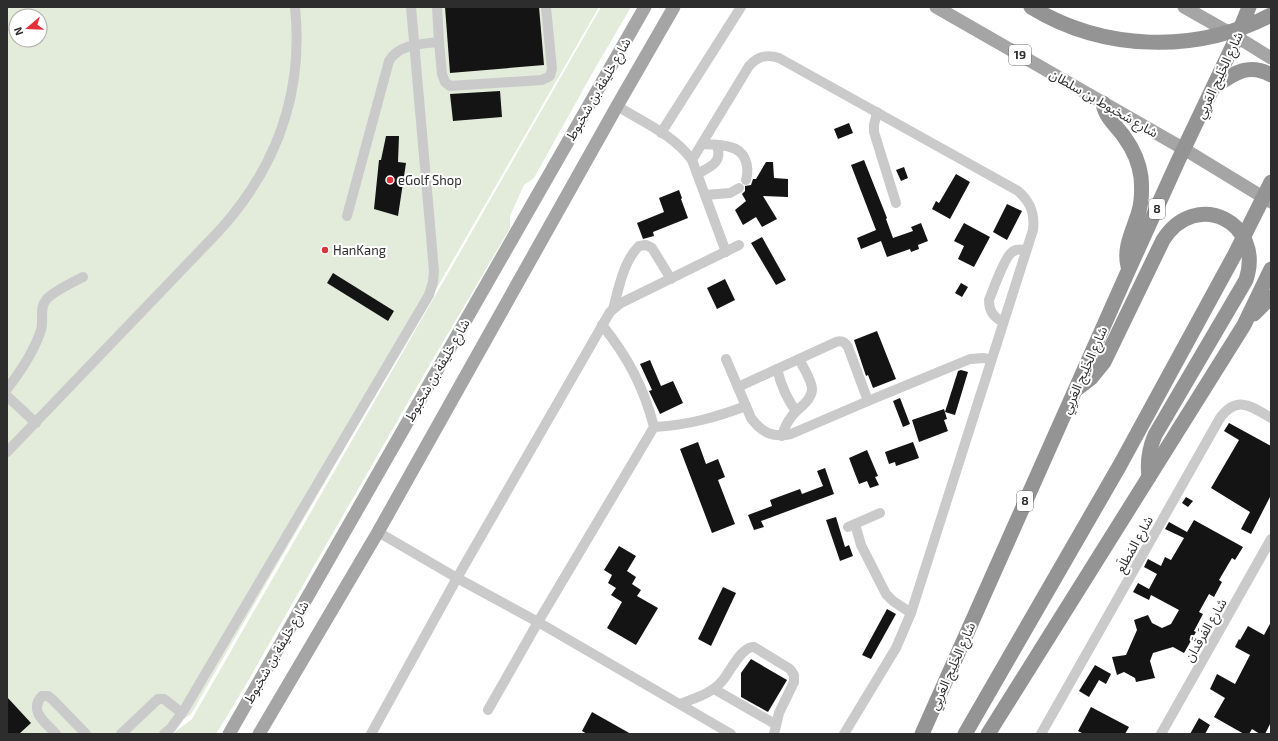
<svg xmlns="http://www.w3.org/2000/svg" width="1278" height="741" viewBox="0 0 1278 741" font-family="'Exo 2','Noto Sans Arabic',sans-serif">
  <style>
    .green { fill: #e3ebdb; fill-rule: evenodd }
    .building { fill: #141414 }
    .lines { fill: none; stroke-linecap: round; stroke-linejoin: round }
    .minor { stroke: #cacaca; stroke-width: 10 }
    .major { stroke: #a5a5a5; stroke-width: 13 }
    .highway { stroke: #949494; stroke-width: 15 }
    .poi-dot { fill: #e3313c; stroke: #fff; stroke-width: 1.5 }
    .labels { text-anchor: middle; stroke-width: 4; stroke-linejoin: round; paint-order: stroke }
    .shield { fill: #fff; stroke: #6c6c6c; stroke-width: 1 }
    .shield-label { font-size: 12px; font-weight: bold; fill: #2d2d2d }
    .street-label { font-size: 13px; fill: #2d2d2d; stroke: #fff }
    .poi-label { font-size: 13px; fill: #2d2d2d; stroke: #fff; text-anchor: start }
  </style>
  <rect width="100%" height="100%" fill="#fff"/>
  <g class="green">
    <path d="M7,7h592l-408,707 -30,20h-154zM16,16h24v24h-24z"/>
    <path d="M601,7h30l-41,70 -56,101 -10,7 -14,31v12l-84,143 -185,322 -25,41h-44l20,-15z"/>
  </g>
  <g class="building">
    <path d="M445,7h94l5,58 -94,8z"/>
    <path d="M500,91l2,26 -49,4 -3,-27z"/>
    <path d="M849,123l4,10 -15,6 -4,-10z"/>
    <path d="M386,136h13l-1,26 8,1 -8,53 -24,-7 5,-49h2z"/>
    <path d="M864,160l23,58 -1,1 7,19 20,-7 -2,-4 10,-4 7,18 -10,4 1,4 -8,3 -1,-3 -23,8 -6,-16 -20,8 -4,-11 19,-8 -25,-65z"/>
    <path d="M766,162h7l1,16 14,1v18l-25,-1 14,23 -15,8 -6,-10 -13,8 -8,-15 11,-9 -4,-7 3,-3v-5l6,-1 2,-6h3z"/>
    <path d="M904,167l4,11 -7,3 -5,-11z"/>
    <path d="M956,174l14,8 -20,37 -18,-10 4,-8 3,2z"/>
    <path d="M679,190l3,8 -1,1 7,19 -35,14 1,4 -11,3 -6,-16 27,-11 -5,-14z"/>
    <path d="M1007,204l15,7 -15,29 -14,-8z"/>
    <path d="M964,223l26,14 -16,30 -16,-8 6,-13 -10,-5z"/>
    <path d="M762,237l24,43 -10,5 -25,-42z"/>
    <path d="M333,273l61,38 -6,10 -61,-38z"/>
    <path d="M725,279l10,21 -18,9 -10,-21z"/>
    <path d="M961,283l7,4 -6,10 -7,-4z"/>
    <path d="M877,331l19,48 -23,9 -5,-13 -2,1 -12,-36z"/>
    <path d="M650,360l11,26 12,-5 10,22 -23,11 -11,-23 3,-1 -12,-26z"/>
    <path d="M961,370l7,2 -13,43 -10,-3 13,-41z"/>
    <path d="M900,398l10,26 -7,3 -10,-26z"/>
    <path d="M944,409l3,10 -3,1 4,11 -29,11 -7,-22z"/>
    <path d="M1229,423l42,23v49l-20,39 -10,-5 9,-17 -39,-24 28,-48 -15,-9z"/>
    <path d="M698,442l8,22 12,-5 7,18 -7,3 17,44 -23,9 -32,-84z"/>
    <path d="M913,442l6,16 -23,8 -1,-4 -6,2 -4,-12z"/>
    <path d="M867,450l11,26 -3,1 4,8 -9,3 -3,-7 -8,3 -10,-26z"/>
    <path d="M825,468l9,26 -73,27 3,6 -10,3 -6,-15 24,-9 -2,-6 30,-11 2,5 21,-8 -6,-15z"/>
    <path d="M1186,497l7,4 -5,6 -6,-4z"/>
    <path d="M836,517l9,30 4,-2 4,11 -13,5 -14,-41z"/>
    <path d="M1194,520l49,27 -8,13 -3,-2 -13,22 3,2 -8,15 -5,-3 -10,18 4,2 -9,17 2,1 -12,21 -11,-6 -20,6 -3,8 5,17 -19,4 -1,-4 -11,-6 -7,3 -5,-18 14,-2 11,-25 -3,-10 14,-5 4,8 10,5 9,-4 8,-14 -28,-15 -2,5 -16,-8 5,-9 11,6 8,-15 -13,-7 4,-8 13,7 4,-9 6,3 13,-22 -19,-9 4,-7 18,10z"/>
    <path d="M619,546l17,10 -9,15 9,6 -4,7 9,6 -4,6 21,12 -22,37 -29,-17 15,-26 -11,-7 5,-7 -8,-5 4,-8 -8,-5z"/>
    <path d="M723,587l13,6 -25,53 -13,-7z"/>
    <path d="M887,609l9,5 -25,45 -9,-4z"/>
    <path d="M1271,622v100l-6,12h-5l-8,-5 -3,5h-5l-30,-17 11,-19 -15,-9 7,-15 18,10 15,-29 -15,-8 4,-8 1,1 8,-14 16,9z"/>
    <path d="M751,659l36,21 -19,32 -27,-15v-24z"/>
    <path d="M1095,665l16,9 -5,10 -7,-4 -10,17 -10,-6z"/>
    <path d="M7,697l24,26 -12,11h-12z"/>
    <path d="M1091,707l38,20 -4,7h-41l-6,-3z"/>
    <path d="M592,712l39,22h-44l-5,-3z"/>
    <path d="M1199,718l11,7 -5,9h-15z"/>
  </g>
  <g class="lines">
    <g class="minor">
      <path d="M437,7l2,35"/>
      <path d="M617,106c26,16 57,29 75,54l34,92"/>
      <path d="M877,112l-3,13v7l22,71"/>
      <path d="M661,133l80,-126"/>
      <path d="M702,144c9,1 19,0 28,3 15,3 20,19 16,33"/>
      <path d="M692,160l57,-94c9,-10 18,-12 30,-8l239,133c13,11 17,23 15,39l-122,383 -15,35 -52,86"/>
      <path d="M697,174c13,-7 26,-11 20,-29"/>
      <path d="M705,195l25,-2 9,-5"/>
      <path d="M347,216l42,-155c10,-17 32,-17 50,-19l3,32 3,8 5,4 92,-6 8,-4 2,-7 -6,-62"/>
      <path d="M613,309c6,-21 10,-47 26,-63l7,-1 6,3 19,31"/>
      <path d="M1003,322c-9,-5 -14,-10 -14,-22 4,-10 15,-41 22,-47 4,-4 10,-4 15,-3"/>
      <path d="M726,359l25,59c11,15 22,20 40,16l77,-33 102,-42 14,-1 7,2"/>
      <path d="M777,369c4,16 9,29 19,42"/>
      <path d="M738,387l98,-45c6,-2 9,0 12,5l20,54"/>
      <path d="M7,389c14,-18 27,-37 34,-59 3,-10 -2,-22 5,-30 6,-8 27,-18 37,-23"/>
      <path d="M7,396l29,27"/>
      <path d="M654,427c34,-2 60,-9 92,-21"/>
      <path d="M782,436c2,-7 5,-14 10,-20 6,-8 21,-16 20,-28 -1,-9 -9,-21 -13,-29"/>
      <path d="M7,452l212,-221c58,-64 85,-137 76,-224"/>
      <path d="M855,524l6,21 25,49 7,7 18,12"/>
      <path d="M848,527l32,-14"/>
      <path d="M378,532l79,46 81,44 193,112"/>
      <path d="M714,689l61,35"/>
      <path d="M680,704c15,-6 33,-11 43,-24 8,-10 19,-34 31,-33l36,22 4,6v7l-15,31 -5,21"/>
      <path d="M488,710l50,-88 116,-195c-10,-39 -26,-70 -52,-102"/>
      <path d="M56,734c-10,-11 -28,-23 -14,-38h6l5,4 33,34"/>
      <path d="M121,734l37,-35h6l18,14"/>
      <path d="M164,734l7,-6 13,-18 245,-415 4,-13 1,-11 -23,-264"/>
      <path d="M371,734l86,-156 153,-266 11,-9 118,-58"/>
      <path d="M1041,734l179,-316c17,-23 31,-12 51,0"/>
      <path d="M1161,734l110,-195"/>
    </g>
    <g class="major">
      <path d="M936,7l248,142 87,53"/>
      <path d="M1184,7l53,30 34,21"/>
      <path d="M229,734l416,-727"/>
      <path d="M259,734l119,-202 239,-426 57,-99"/>
    </g>
    <g class="highway">
      <path d="M1031,7c72,44 165,47 240,8"/>
      <path d="M1214,87c19,-13 34,-25 57,-12"/>
      <path d="M1103,103c2,15 14,23 22,35 8,11 14,25 16,39 1,11 1,23 -2,34 -5,18 -16,36 -11,55"/>
      <path d="M1254,314l17,-17"/>
      <path d="M1078,388l13,-10 13,-16 59,-122c33,-52 102,-18 83,40l-91,155c-6,14 -8,27 -6,42"/>
      <path d="M922,734l207,-465 49,-108 59,-124 12,-30"/>
      <path d="M965,734l155,-269 114,-209 37,-74"/>
      <path d="M988,734l256,-409 27,-56"/>
    </g>
  </g>
  <g class="poi-dot">
    <circle cx="390" cy="180" r="4"/>
    <circle cx="325" cy="250" r="4"/>
  </g>
  <g class="labels">
    <g class="shield">
      <rect x="1009" y="45" width="22" height="20" rx="3"/>
      <rect x="1149" y="199" width="16" height="20" rx="3"/>
      <rect x="1017" y="491" width="16" height="20" rx="3"/>
    </g>
    <g class="shield-label">
      <text x="1020" y="59">19</text>
      <text x="1157" y="213">8</text>
      <text x="1025" y="505">8</text>
    </g>
    <g class="street-label">
      <text transform="translate(1219 75) rotate(-65)" y="5">شارع الخَلِيج العَربِي</text>
      <text transform="translate(598 89) rotate(-60)" y="5">شارع خليفة بن شخبوط</text>
      <text transform="translate(1104 103) rotate(30)" y="5">شارع شخبوط بن سلطان</text>
      <text transform="translate(437 370) rotate(-60)" y="5">شارع خليفة بن شخبوط</text>
      <text transform="translate(1084 370) rotate(-66)" y="5">شارع الخَلِيج العَربِي</text>
      <text transform="translate(1134 544) rotate(-61)" y="5">شارع المَطلَع</text>
      <text transform="translate(1205 630) rotate(-60)" y="5">شارع الفَرقَدان</text>
      <text transform="translate(276 652) rotate(-60)" y="5">شارع خليفة بن شخبوط</text>
      <text transform="translate(952 666) rotate(-66)" y="5">شارع الخَلِيج العَربِي</text>
    </g>
    <g class="poi-label">
      <text x="398" y="185">eGolf Shop</text>
      <text x="333" y="255">HanKang</text>
    </g>
  </g>
  <rect width="1278" height="741" fill="none" stroke="#2d2d2d" stroke-width="16"/>
  <g transform="translate(28 28) rotate(251)"><circle r="19" fill="#ffffff" stroke="#ababab"/>
  <path d="M0-3L7 15L0 10L-7 15Z" fill="#e3313c"/>
  <text y="-6" font-size="11" font-weight="bold" text-anchor="middle" fill="#2d2d2d">N</text>
  </g>
</svg>
